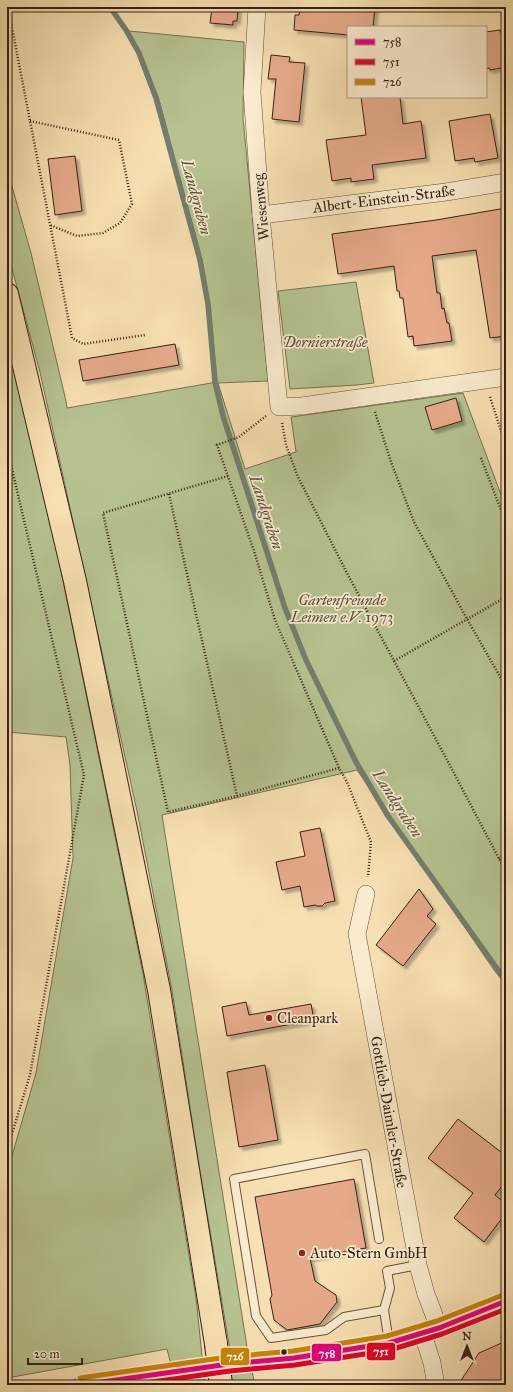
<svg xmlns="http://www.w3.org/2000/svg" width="513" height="1392" viewBox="0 0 513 1392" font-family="'IM FELL Great Primer',serif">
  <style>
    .green { fill: #b6c391; stroke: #767252 }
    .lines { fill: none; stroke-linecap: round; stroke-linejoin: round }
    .stream { stroke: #747e6e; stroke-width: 5.5 }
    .building { fill: #e6aa8b; stroke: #372014; filter: url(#shadow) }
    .lane-casing { stroke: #67503c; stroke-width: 10 }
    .street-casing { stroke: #67503c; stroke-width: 18 }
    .primary-casing { stroke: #372014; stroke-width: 24 }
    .path { stroke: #372014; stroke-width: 2.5; stroke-dasharray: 1 2; stroke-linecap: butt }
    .lane { stroke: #faebce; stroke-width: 8 }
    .street { stroke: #faebce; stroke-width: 17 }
    .primary { stroke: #f7e0b3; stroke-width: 22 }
    .primary-bridge-casing { stroke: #372014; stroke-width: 24; stroke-linecap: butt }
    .primary-bridge { stroke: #f7e0b3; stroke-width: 22 }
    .bus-1-casing { stroke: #faebce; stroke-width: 8 }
    .bus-2-casing { stroke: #faebce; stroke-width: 8 }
    .bus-3-casing { stroke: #faebce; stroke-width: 8 }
    .bus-1 { stroke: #e5007d; stroke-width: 5 }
    .bus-2 { stroke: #e4002b; stroke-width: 5 }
    .bus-3 { stroke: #c78405; stroke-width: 5 }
    .poi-dot { fill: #8f2418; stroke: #faebce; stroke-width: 1.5 }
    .bus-dot { fill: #372014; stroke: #faebce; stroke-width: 1.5 }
    .labels { text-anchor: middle; stroke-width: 3.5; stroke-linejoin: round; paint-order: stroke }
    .street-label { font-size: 15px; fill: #372014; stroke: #faebce }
    .park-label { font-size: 15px; font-style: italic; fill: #5d513a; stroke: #faebce }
    .poi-label { font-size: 15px; fill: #372014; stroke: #faebce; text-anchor: start }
    .water-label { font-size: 16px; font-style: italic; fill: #564f41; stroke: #faebce }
    .line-badge { stroke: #faebce; stroke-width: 1.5 }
    .badge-label { font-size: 11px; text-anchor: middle; font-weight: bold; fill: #fff }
  </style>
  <defs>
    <filter id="shadow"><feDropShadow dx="3.5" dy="3.5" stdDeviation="1" flood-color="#0004"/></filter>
  </defs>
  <rect width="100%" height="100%" fill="#f7e0b3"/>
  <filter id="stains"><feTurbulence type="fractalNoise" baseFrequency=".005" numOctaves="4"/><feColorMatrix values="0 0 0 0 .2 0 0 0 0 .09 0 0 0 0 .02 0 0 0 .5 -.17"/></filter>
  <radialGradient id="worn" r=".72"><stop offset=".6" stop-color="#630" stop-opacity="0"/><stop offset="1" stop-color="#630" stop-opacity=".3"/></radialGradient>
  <g class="green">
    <path d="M129,31l115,11 -1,76 25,263 -50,2 27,86 51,-17 -5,-35 172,-24 43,115v477l-12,-15 -137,-200 -195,45 86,538 7,32h-23l-1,-29 -33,-197 -26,-169 -35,-179 -97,-439 -33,-122v-81l24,84 35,148 1,7 150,-26 -7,-77 -8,-45 -44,-164z"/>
    <path d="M356,282l18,101 -17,2 -67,4 -12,-98z"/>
    <path d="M7,342l42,170 94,462 53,324 9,87h-29l-9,-36 -160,29v-205l29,-100 37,-215 -3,-93 -4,-28 -59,-5z"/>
  </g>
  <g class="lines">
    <path class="stream" d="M110,7l16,23 13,23 17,45 44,162 8,44 7,78 8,34 62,192 21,52 50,102 32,54 118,165"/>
  </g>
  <g class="building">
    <path d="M212,7h26l-1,14h-4v4l-23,-2z"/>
    <path d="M300,7h75l-2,20h-25v8l-54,-5 1,-15h4z"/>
    <path d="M500,30v2h6v35l-16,3 -1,-2 -3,1v-37z"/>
    <path d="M271,55l19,2 -1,5 16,1 -6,59 -27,-3 4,-40h-8z"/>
    <path d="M361,97h39l3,27 18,-3 5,37 -54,7 2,14 -23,3v-4l-19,3 -6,-41 40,-5z"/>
    <path d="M490,114l8,44 -23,4 -1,-4 -19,3 -6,-40z"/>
    <path d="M75,156l7,55 -27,4 -7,-56z"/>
    <path d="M506,208v128l-16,2 -14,-88 -44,6 5,37h3l2,16 2,-1 3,15h2l3,18 -38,5 -1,-10 -5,1 -5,-39h-3l-1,-7h-2l-3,-25 -56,8 -6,-40 104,-14z"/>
    <path d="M175,344l4,21 -96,16 -4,-21z"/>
    <path d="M456,398l6,23 -30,9 -7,-23z"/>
    <path d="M320,828l15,73 -10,2 -3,3h-5l-2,-1 -11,2 -4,-21 -18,4 -6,-28 29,-6 -5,-24z"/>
    <path d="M419,889l14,20 -6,7 9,8 -33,42 -27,-21z"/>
    <path d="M246,1002l3,13 62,-11 3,16 -87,16 -5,-29z"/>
    <path d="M265,1065l13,75 -39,7 -12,-75z"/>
    <path d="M458,1119l48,37v25l-11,14 11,9v9l-22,29 -30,-24 19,-25 -45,-35z"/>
    <path d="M354,1179l12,69 -56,10 5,23 21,14 1,7 -17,22 -33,6 -13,-10 -4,-21 2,-4 -17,-98z"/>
    <path d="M506,1341v44h-48l21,-32z"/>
  </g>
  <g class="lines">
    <defs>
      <g id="lane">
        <path d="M379,1239l-14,-85 -131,25 22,137 15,22 55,-8 18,-13 40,-7"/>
        <path d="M389,1343l-5,-33 6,-22 -3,-17 31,-6"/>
      </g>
      <g id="street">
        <path d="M257,7l-5,85 9,123 18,192 23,-1 204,-29"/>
        <path d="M261,215l185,-23 60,-10"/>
        <path d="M366,894l-9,40 61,331 8,29 13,34"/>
        <path d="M423,1334l9,29 4,22"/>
        <path d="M81,1385l148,-21 65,-6 95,-15 50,-15 67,-27"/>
      </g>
      <path id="primary" d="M7,294l68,287 84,409 57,354"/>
    </defs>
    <use href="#lane" class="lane-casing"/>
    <use href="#street" class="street-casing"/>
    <use href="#primary" class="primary-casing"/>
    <g class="path">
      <path d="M8,7l64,331 11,6 62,-9"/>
      <path d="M30,121l89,19 13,64 -12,19 -17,10 -26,3 -27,-11"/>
      <path d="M490,397l16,49"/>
      <path d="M375,412l16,50 23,60 53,97 39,68"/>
      <path d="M266,416l-27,21 -22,8 37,106 21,69 64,148 8,14 24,60 -3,35"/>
      <path d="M282,423l4,22 12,32 50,98 107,200 51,97"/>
      <path d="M7,448l77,327 -54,300 -23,75"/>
      <path d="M481,458l25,65"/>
      <path d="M228,476l-125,37 65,299 69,-16 102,-28"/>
      <path d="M169,494l68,302"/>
      <path d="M394,661l112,-64"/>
      <path d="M499,859l7,-4"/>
    </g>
    <use href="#lane" class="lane"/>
    <use href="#street" class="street"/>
    <use href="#primary" class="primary"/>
    <defs>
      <path id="primary-bridge" d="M216,1344l5,41"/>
    </defs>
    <use href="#primary-bridge" class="primary-bridge-casing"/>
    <use href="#primary-bridge" class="primary-bridge"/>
    <defs>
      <path id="bus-1" d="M81,1385l148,-21 65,-6 95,-15 50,-15 67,-27"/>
      <path id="bus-2" d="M131,1385l99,-14 65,-6 95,-15 52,-16 64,-25"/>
      <path id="bus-3" d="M80,1378l148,-21 65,-6 94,-15 50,-15 66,-26"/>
    </defs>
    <use href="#bus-1" class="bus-1-casing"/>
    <use href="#bus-2" class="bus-2-casing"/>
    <use href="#bus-3" class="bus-3-casing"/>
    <use href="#bus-1" class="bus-1"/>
    <use href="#bus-2" class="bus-2"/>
    <use href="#bus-3" class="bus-3"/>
  </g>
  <g class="poi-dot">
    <circle cx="269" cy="1018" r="4"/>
    <circle cx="302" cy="1253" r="4"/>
  </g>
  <circle class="bus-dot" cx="284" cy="1352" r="3.5"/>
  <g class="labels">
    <g class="street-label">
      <text transform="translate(384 199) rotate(-7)" y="5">Albert-Einstein-Straße</text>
      <text transform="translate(261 207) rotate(-95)" y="5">Wiesenweg</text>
      <text transform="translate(389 1112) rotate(80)" y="5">Gottlieb-Daimler-Straße</text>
    </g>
    <g class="park-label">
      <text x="325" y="347">Dornierstraße</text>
      <text x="342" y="605">Gartenfreunde<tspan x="342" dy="17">Leimen e.V. 1973</tspan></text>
    </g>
    <g class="poi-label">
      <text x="277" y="1023">Cleanpark</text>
      <text x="310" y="1258">Auto-Stern GmbH</text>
    </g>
    <g class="water-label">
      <text transform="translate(197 197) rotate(75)" y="6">Landgraben</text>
      <text transform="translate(267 512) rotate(72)" y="6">Landgraben</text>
      <text transform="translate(398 803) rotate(57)" y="6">Landgraben</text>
    </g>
  </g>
  <g class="line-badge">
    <rect x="366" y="1342" width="30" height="19" rx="4" fill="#e4002b"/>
    <rect x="311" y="1343" width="31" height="19" rx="4" fill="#e5007d"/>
    <rect x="220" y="1347" width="30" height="19" rx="4" fill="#c78405"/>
  </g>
  <g class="badge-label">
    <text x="381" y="1355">751</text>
    <text x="327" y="1357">758</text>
    <text x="235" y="1360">726</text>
  </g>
  <rect width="513" height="1392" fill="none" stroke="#f7e0b3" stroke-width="24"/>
  <rect x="8" y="8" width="497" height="1376" fill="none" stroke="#372014" stroke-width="2"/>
  <rect x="12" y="12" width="489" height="1368" fill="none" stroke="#372014"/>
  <rect x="347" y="26" width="140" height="72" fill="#faebce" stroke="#ac9a84"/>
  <rect x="355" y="39" width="20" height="6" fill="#e5007d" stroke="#ac9a84"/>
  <text x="383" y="46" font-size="12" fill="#372014">758</text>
  <rect x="355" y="59" width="20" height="6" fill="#e4002b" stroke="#ac9a84"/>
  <text x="383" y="66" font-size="12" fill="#372014">751</text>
  <rect x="355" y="79" width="20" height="6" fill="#c78405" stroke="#ac9a84"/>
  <text x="383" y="86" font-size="12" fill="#372014">726</text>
  <g transform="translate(467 1346)" stroke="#faebce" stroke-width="3" paint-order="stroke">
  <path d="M0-3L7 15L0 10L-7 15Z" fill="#372014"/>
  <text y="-6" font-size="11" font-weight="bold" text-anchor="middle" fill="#372014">N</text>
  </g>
  <path d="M28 1358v6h54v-6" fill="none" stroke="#372014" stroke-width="2"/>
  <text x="34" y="1358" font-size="12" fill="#372014" stroke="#faebce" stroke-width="3" paint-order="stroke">20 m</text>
  <rect width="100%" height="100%" filter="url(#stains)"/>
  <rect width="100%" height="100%" fill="url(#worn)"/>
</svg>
